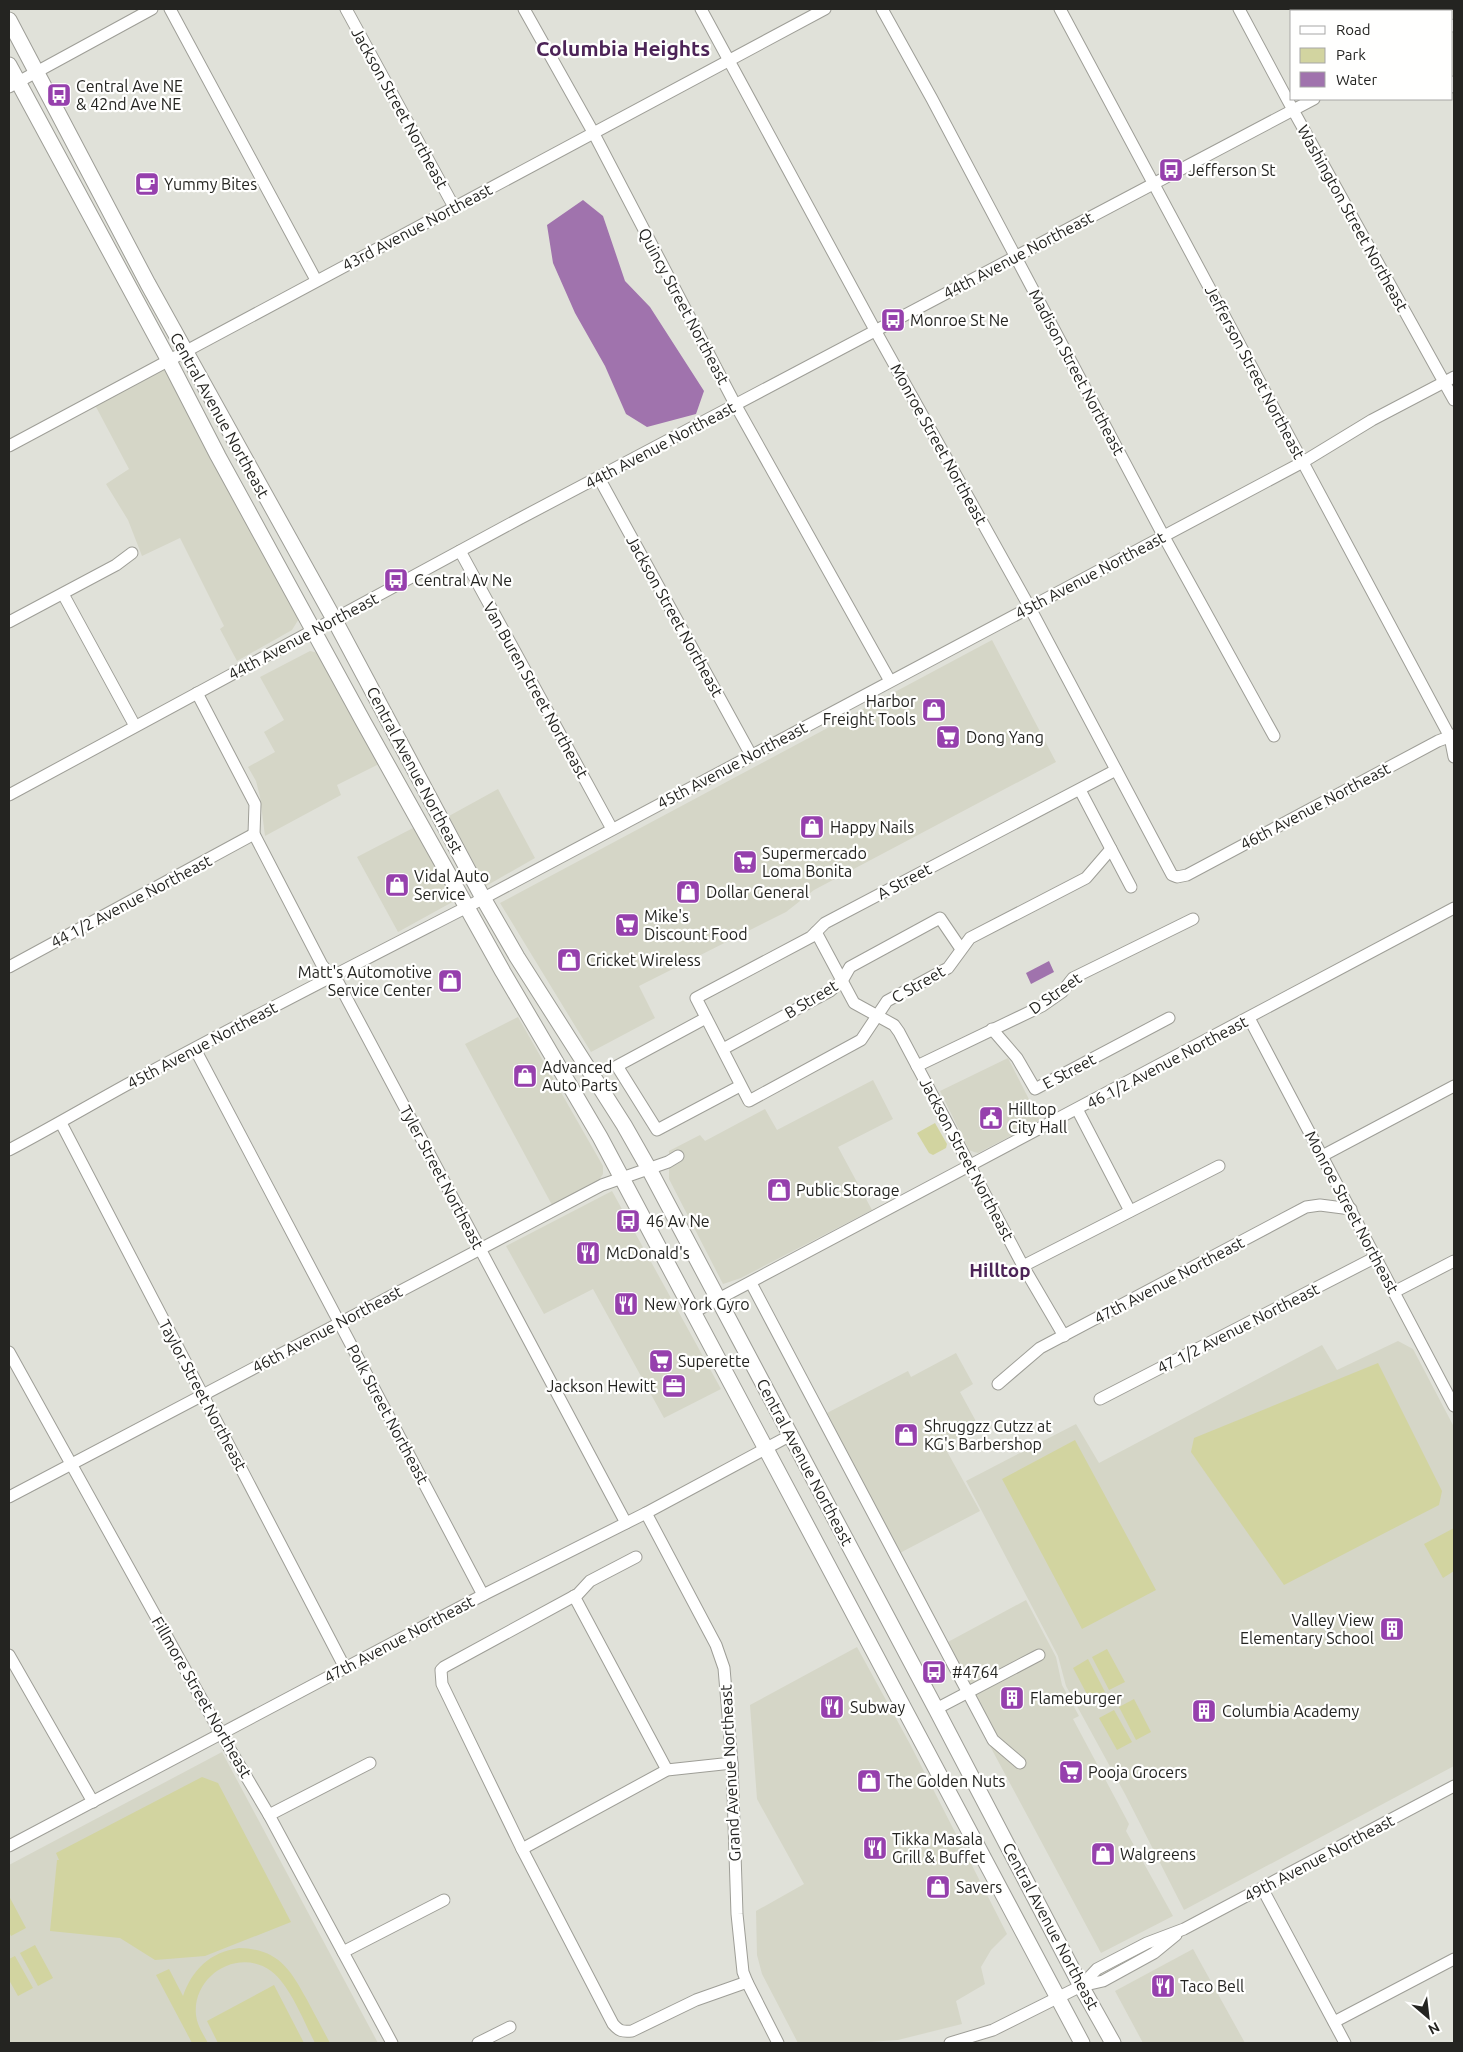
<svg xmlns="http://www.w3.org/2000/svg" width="1463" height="2052" viewBox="0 0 1463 2052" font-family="Ubuntu,sans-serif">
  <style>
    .built { fill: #d5d6c7 }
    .green { fill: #d2d4a0 }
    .water { fill: #a073ad }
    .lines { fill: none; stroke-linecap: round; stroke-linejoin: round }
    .minor-casing { stroke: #9e9e97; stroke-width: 13 }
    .major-casing { stroke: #9e9e97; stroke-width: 17 }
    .minor { stroke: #fff; stroke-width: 11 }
    .major { stroke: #fff; stroke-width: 15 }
    .labels { text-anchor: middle; stroke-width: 4.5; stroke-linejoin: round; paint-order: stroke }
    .poi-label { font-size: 16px; fill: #242421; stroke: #fffffe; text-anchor: start }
    .street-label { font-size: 16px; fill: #242421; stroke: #fffffe }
    .quarter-label { font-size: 19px; font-weight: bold; fill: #4c2357; stroke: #fffffe }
    .district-label { font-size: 21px; font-weight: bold; fill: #4c2357; stroke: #fffffe }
  </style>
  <rect width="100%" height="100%" fill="#e0e1d9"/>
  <g class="built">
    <path d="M163,369l6,5 131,243 -8,13 -55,31 -17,-32 4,-3 -44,-88 -38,18 -14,-36 -22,-36 23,-15 -34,-64z"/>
    <path d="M992,640l64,122 -242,128 -28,22 -147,74 16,32 -64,34 -91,-149z"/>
    <path d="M310,651l9,2 62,110 -44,22 4,10 -76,41 -5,-39 -4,-16 -8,-14 27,-15 -11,-20 20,-12 -24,-43z"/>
    <path d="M498,789l37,69 -49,28 -37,-70z"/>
    <path d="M415,827l41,73 -58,32 -41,-75z"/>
    <path d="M518,1017l85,149v8l-4,6 -47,25 -87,-161z"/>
    <path d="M1008,1058l32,63 -62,32 -4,-1 -5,-2 -29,-59z"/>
    <path d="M873,1080l20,39 -55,28 34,63 -131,68 -18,6 -54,-105v-28l31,-16 5,6 60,-32 12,21z"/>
    <path d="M612,1191l109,198 -57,29 -71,-129 -49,25 -38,-68z"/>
    <path d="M1398,1341l15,8 41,78v339l-270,144 -59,-116 -59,-108 -8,-30 -92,-175 110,-57 23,39 223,-118 15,25z"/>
    <path d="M956,1353l17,31 -13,8 18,33 -34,21 36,65 -82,43 -71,-141 81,-42 3,6z"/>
    <path d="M1026,1600l30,57 6,28 17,31 -6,3 56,105 -3,7 47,85 -72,37 -133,-248 -22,-62z"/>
    <path d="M857,1647l53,97 97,190 -16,16 -10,17 4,17 -29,17 6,23 -64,16 -44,3h-56l-36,-69 -5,-19 -1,-44 48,-27 -47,-85 -7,-94z"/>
    <path d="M222,1752l156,291h-369v-178z"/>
    <path d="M1193,1949l52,94h-102l-28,-52z"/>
  </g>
  <g class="green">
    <path d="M935,1123l12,21 -1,4 -13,7 -4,-2 -12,-20z"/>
    <path d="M1378,1363l64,128 -3,14 -155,80 -93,-133 3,-14z"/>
    <path d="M1075,1440l81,150 -74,39 -80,-150z"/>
    <path d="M1454,1528v43l-11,7 -19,-34z"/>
    <path d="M1107,1649l18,33 -16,8 -17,-33z"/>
    <path d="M1088,1659l17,33 -15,8 -17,-32z"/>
    <path d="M1134,1699l17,33 -15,8 -17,-33z"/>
    <path d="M1114,1710l18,32 -15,8 -18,-32z"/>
    <path d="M202,1777l16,6 73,139 -86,34 -50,4 -35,-22 -70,-7 7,-71h2l-3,-7z"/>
    <path d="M9,1896l17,32 -15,8 -2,-4z"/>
    <path d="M35,1945l18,33 -15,8 -18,-33z"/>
    <path d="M239,1948c38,1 50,19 67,50 8,15 16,30 24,45h-15c-11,-21 -25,-58 -44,-72 -33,-24 -79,5 -75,44 1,10 7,19 12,28h-16l-36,-68 13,-6 14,27c9,-26 27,-44 56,-48z"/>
    <path d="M15,1956l18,32 -15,8 -9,-16v-21z"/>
    <path d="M274,1985l30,58h-86l-11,-22z"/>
  </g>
  <g class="water">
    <path d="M583,200l20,16 22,65 25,26 54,84 -8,23 -49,13 -21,-13 -21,-48 -30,-53 -22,-50 -6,-38z"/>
    <path d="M1049,961l5,11 -23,12 -5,-11z"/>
  </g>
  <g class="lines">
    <defs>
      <g id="minor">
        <path d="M170,9l146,271"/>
        <path d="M346,9l108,198"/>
        <path d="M524,9l69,123 142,272 155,277"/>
        <path d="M701,9l174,321 155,278 142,267 5,2 10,-2 251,-134 16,-6"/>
        <path d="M882,9l50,90 231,436 111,201"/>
        <path d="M1060,9l390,728 4,20"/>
        <path d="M1239,9l54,101 161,290"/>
        <path d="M1413,9l1,2"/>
        <path d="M1452,26l2,-1"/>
        <path d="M1452,82l2,5"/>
        <path d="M9,87l143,-78"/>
        <path d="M9,446l816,-437"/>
        <path d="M599,478l152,277"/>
        <path d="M460,551l152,278"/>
        <path d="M63,594l72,132"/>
        <path d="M9,622l107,-57 16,-12"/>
        <path d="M197,693l58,111 -1,30 68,131 17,19 287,539"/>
        <path d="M1080,790l51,97"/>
        <path d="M9,795l510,-276 795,-420"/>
        <path d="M1111,849l-25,29 -116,60 -22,30 -61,33 -26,39 -112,61 -53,-103 115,-61 14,-14 291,-153"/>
        <path d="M816,932l38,71 40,22 5,7 124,234 41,70"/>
        <path d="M9,967l245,-133"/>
        <path d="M706,1018l-89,48 40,64 83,-44"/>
        <path d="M1249,1018l205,388"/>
        <path d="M992,1029l25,29 18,31 134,-71"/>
        <path d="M195,1049l288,546"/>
        <path d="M723,1049l107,-58 12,-10 8,-14 90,-49 21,31"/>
        <path d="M917,1066l125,-60 20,-14 11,-14 120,-59"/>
        <path d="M1077,1109l53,102"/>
        <path d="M61,1123l284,545"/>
        <path d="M9,1150c40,-21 79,-44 119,-66 112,-61 226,-119 339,-177l836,-445 69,-42 82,-43"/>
        <path d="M1322,1156l132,-70"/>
        <path d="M1023,1266l196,-100"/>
        <path d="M751,1283l242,457 27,23"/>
        <path d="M1394,1292l60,-31"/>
        <path d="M694,1312l760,-404"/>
        <path d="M9,1352l212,382 48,81 123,228"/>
        <path d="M998,1384l42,-36 266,-141 14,-2 31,4"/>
        <path d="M1100,1399l276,-142"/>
        <path d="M9,1497l593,-312 66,-23 10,-6"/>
        <path d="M646,1513l70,132 8,23 8,95 5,151 6,58 4,10 31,61"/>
        <path d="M636,1557l-46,24 -12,13 -134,73 -3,3 1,14 80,165 91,175c6,7 9,8 19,7l64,-31 51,-18"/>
        <path d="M574,1596l93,174"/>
        <path d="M9,1655l84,147"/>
        <path d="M936,1709l103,-54"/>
        <path d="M269,1815l101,-52"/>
        <path d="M9,1846l474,-251 163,-82 145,-78"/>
        <path d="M522,1849l145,-79 65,-7"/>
        <path d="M1262,1888l83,155"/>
        <path d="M343,1952l101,-52"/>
        <path d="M1081,1986l16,-17 50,-26 37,-14 270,-143"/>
        <path d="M1334,2022l120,-63"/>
        <path d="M478,2043l32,-16"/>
        <path d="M950,2043l43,-13 88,-44 22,-5 51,-28 22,-18"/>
      </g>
      <g id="major">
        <path d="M9,20l139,264 186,335 149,279 34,59 107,168 25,44 287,540 145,277 32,57"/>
        <path d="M9,65l159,294 50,97 146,267 139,249 97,165 482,906"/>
      </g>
    </defs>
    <use href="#minor" class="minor-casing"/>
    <use href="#major" class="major-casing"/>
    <use href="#minor" class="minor"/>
    <use href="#major" class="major"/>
  </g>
  <defs>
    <symbol id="bus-square" viewBox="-11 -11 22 22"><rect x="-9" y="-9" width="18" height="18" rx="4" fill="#9640ad" stroke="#fffffe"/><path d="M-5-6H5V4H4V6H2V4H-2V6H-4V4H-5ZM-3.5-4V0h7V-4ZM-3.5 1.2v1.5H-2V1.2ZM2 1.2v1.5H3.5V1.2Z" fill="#fff"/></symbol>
    <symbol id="cafe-square" viewBox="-11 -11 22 22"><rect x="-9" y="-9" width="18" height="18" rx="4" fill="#9640ad" stroke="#fffffe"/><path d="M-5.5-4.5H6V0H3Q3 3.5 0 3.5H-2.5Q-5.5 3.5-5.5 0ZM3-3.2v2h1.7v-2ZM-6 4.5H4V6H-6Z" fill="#fff"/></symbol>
    <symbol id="shop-square" viewBox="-11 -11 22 22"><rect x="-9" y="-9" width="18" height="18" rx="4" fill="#9640ad" stroke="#fffffe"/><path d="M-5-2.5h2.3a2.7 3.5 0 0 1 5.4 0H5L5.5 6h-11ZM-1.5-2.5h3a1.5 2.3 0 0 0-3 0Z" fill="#fff"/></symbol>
    <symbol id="supermarket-square" viewBox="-11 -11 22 22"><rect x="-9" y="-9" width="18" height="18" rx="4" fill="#9640ad" stroke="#fffffe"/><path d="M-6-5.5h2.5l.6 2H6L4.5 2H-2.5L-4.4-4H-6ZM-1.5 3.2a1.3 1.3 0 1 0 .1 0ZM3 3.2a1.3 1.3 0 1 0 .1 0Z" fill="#fff"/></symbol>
    <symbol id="civic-square" viewBox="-11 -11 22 22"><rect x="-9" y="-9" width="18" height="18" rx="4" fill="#9640ad" stroke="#fffffe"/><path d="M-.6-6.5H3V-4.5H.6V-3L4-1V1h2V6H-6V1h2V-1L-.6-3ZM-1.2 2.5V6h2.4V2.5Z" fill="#fff"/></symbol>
    <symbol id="restaurant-square" viewBox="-11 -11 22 22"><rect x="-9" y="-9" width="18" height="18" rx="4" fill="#9640ad" stroke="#fffffe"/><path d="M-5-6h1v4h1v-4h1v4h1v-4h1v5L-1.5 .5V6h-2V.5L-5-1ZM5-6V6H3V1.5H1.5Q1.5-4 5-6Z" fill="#fff"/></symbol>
    <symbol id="office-square" viewBox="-11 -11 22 22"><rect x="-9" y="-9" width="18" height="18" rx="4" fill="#9640ad" stroke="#fffffe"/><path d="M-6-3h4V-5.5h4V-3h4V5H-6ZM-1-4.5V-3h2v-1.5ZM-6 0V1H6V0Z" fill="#fff"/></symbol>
    <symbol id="building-square" viewBox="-11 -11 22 22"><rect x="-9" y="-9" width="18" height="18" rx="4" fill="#9640ad" stroke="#fffffe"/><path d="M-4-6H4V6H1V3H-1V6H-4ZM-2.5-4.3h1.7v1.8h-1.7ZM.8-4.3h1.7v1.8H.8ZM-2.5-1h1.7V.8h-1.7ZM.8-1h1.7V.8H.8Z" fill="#fff"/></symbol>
  </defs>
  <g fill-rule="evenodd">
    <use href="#bus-square" x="45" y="81" width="28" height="28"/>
    <use href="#bus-square" x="1157" y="156" width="28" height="28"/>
    <use href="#cafe-square" x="133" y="170" width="28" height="28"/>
    <use href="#bus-square" x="879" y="306" width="28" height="28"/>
    <use href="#bus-square" x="382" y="566" width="28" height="28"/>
    <use href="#shop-square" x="920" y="696" width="28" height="28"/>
    <use href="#supermarket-square" x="934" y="723" width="28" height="28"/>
    <use href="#shop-square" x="798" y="813" width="28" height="28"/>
    <use href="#supermarket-square" x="731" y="848" width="28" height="28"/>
    <use href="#shop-square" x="383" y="871" width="28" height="28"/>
    <use href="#shop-square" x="674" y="878" width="28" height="28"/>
    <use href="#supermarket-square" x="613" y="911" width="28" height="28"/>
    <use href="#shop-square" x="555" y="946" width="28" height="28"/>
    <use href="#shop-square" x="436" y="967" width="28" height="28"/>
    <use href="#shop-square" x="511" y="1062" width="28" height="28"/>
    <use href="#civic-square" x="977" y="1104" width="28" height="28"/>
    <use href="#shop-square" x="765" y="1176" width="28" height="28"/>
    <use href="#bus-square" x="614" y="1207" width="28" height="28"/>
    <use href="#restaurant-square" x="574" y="1239" width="28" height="28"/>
    <use href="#restaurant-square" x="612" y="1290" width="28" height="28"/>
    <use href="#supermarket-square" x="647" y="1347" width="28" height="28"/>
    <use href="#office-square" x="660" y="1372" width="28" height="28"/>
    <use href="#shop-square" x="892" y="1421" width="28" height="28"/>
    <use href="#building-square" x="1378" y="1615" width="28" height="28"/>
    <use href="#bus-square" x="920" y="1658" width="28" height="28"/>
    <use href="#building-square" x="998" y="1684" width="28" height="28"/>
    <use href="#restaurant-square" x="818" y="1693" width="28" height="28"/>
    <use href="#building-square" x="1190" y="1697" width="28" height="28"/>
    <use href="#supermarket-square" x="1057" y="1758" width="28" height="28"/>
    <use href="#shop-square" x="855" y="1767" width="28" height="28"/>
    <use href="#restaurant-square" x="861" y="1834" width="28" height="28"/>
    <use href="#shop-square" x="1089" y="1840" width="28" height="28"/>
    <use href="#shop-square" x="924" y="1873" width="28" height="28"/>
    <use href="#restaurant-square" x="1149" y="1972" width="28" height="28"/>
  </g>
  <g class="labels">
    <g class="poi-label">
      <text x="76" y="92">Central Ave NE<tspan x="76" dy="18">&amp; 42nd Ave NE</tspan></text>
      <text x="1188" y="176">Jefferson St</text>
      <text x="164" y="190">Yummy Bites</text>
      <text x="910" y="326">Monroe St Ne</text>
      <text x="414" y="586">Central Av Ne</text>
      <text x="916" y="707" text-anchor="end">Harbor<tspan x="916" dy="18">Freight Tools</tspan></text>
      <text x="966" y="743">Dong Yang</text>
      <text x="830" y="833">Happy Nails</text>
      <text x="762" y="859">Supermercado<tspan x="762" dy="18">Loma Bonita</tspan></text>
      <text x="414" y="882">Vidal Auto<tspan x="414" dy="18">Service</tspan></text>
      <text x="706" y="898">Dollar General</text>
      <text x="644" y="922">Mike's<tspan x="644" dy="18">Discount Food</tspan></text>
      <text x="586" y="966">Cricket Wireless</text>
      <text x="432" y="978" text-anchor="end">Matt's Automotive<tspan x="432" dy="18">Service Center</tspan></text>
      <text x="542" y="1073">Advanced<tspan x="542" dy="18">Auto Parts</tspan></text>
      <text x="1008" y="1115">Hilltop<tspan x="1008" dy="18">City Hall</tspan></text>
      <text x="796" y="1196">Public Storage</text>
      <text x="646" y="1227">46 Av Ne</text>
      <text x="606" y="1259">McDonald's</text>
      <text x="644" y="1310">New York Gyro</text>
      <text x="678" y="1367">Superette</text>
      <text x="656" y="1392" text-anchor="end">Jackson Hewitt</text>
      <text x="924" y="1432">Shruggzz Cutzz at<tspan x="924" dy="18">KG's Barbershop</tspan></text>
      <text x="1374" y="1626" text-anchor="end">Valley View<tspan x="1374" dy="18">Elementary School</tspan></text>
      <text x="952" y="1678">#4764</text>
      <text x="1030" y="1704">Flameburger</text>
      <text x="850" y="1713">Subway</text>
      <text x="1222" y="1717">Columbia Academy</text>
      <text x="1088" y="1778">Pooja Grocers</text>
      <text x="886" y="1787">The Golden Nuts</text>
      <text x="892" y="1845">Tikka Masala<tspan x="892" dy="18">Grill &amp; Buffet</tspan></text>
      <text x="1120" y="1860">Walgreens</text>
      <text x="956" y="1893">Savers</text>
      <text x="1180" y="1992">Taco Bell</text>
    </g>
    <g class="street-label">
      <text transform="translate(400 108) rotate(61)" y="6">Jackson Street Northeast</text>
      <text transform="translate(1353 218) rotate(61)" y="6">Washington Street Northeast</text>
      <text transform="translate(417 227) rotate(-28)" y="6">43rd Avenue Northeast</text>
      <text transform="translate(1018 255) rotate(-28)" y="6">44th Avenue Northeast</text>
      <text transform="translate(684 306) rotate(62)" y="6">Quincy Street Northeast</text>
      <text transform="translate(1077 372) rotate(62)" y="6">Madison Street Northeast</text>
      <text transform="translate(1255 372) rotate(62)" y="6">Jefferson Street Northeast</text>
      <text transform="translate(220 415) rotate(61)" y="6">Central Avenue Northeast</text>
      <text transform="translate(939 444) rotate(61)" y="6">Monroe Street Northeast</text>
      <text transform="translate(660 445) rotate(-28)" y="6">44th Avenue Northeast</text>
      <text transform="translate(1090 575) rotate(-28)" y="6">45th Avenue Northeast</text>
      <text transform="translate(675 616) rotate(61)" y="6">Jackson Street Northeast</text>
      <text transform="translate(303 636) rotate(-28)" y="6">44th Avenue Northeast</text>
      <text transform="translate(536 690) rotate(61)" y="6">Van Buren Street Northeast</text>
      <text transform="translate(732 765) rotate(-28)" y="6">45th Avenue Northeast</text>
      <text transform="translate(415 770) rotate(62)" y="6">Central Avenue Northeast</text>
      <text transform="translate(1315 806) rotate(-28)" y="6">46th Avenue Northeast</text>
      <text transform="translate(904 881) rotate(-28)" y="6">A Street</text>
      <text transform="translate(131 901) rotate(-28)" y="6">44 1/2 Avenue Northeast</text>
      <text transform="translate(918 984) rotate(-30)" y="6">C Street</text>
      <text transform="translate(1055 993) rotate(-35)" y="6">D Street</text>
      <text transform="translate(811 999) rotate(-31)" y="6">B Street</text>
      <text transform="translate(202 1045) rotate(-28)" y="6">45th Avenue Northeast</text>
      <text transform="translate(1167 1062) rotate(-28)" y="6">46 1/2 Avenue Northeast</text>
      <text transform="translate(1069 1071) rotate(-28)" y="6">E Street</text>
      <text transform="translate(967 1159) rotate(62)" y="6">Jackson Street Northeast</text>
      <text transform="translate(442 1177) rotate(62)" y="6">Tyler Street Northeast</text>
      <text transform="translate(1352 1212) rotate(62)" y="6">Monroe Street Northeast</text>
      <text transform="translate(1169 1280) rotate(-28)" y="6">47th Avenue Northeast</text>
      <text transform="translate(1238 1328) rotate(-27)" y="6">47 1/2 Avenue Northeast</text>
      <text transform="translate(327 1329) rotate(-28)" y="6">46th Avenue Northeast</text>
      <text transform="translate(203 1395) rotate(62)" y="6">Taylor Street Northeast</text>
      <text transform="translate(388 1414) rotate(62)" y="6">Polk Street Northeast</text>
      <text transform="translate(805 1462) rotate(62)" y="6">Central Avenue Northeast</text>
      <text transform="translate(399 1639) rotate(-28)" y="6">47th Avenue Northeast</text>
      <text transform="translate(202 1697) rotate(60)" y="6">Fillmore Street Northeast</text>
      <text transform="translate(730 1773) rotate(-93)" y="6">Grand Avenue Northeast</text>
      <text transform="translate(1319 1858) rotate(-28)" y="6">49th Avenue Northeast</text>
      <text transform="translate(1051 1926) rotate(62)" y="6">Central Avenue Northeast</text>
    </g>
    <g class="quarter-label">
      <text x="1000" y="1277">Hilltop</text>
    </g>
    <g class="district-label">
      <text x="623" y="56">Columbia Heights</text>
    </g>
  </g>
  <rect width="1463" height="2052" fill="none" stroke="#242421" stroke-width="20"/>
  <rect x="1290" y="10" width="162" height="90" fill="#fffffe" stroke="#a7a7a6"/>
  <rect x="1300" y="26" width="25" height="8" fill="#ffffff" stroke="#a7a7a6"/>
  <text x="1336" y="35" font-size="15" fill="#242421">Road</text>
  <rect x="1300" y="48" width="25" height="15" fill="#d2d4a0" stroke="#a7a7a6"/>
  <text x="1336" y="60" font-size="15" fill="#242421">Park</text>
  <rect x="1300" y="72" width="25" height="15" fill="#a073ad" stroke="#a7a7a6"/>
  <text x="1336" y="85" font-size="15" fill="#242421">Water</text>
  <g transform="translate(1428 2017) rotate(152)" stroke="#fffffe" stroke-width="4" paint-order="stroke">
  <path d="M0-4L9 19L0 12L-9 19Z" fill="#242421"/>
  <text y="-8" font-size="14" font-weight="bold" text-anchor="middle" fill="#242421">N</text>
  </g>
</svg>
